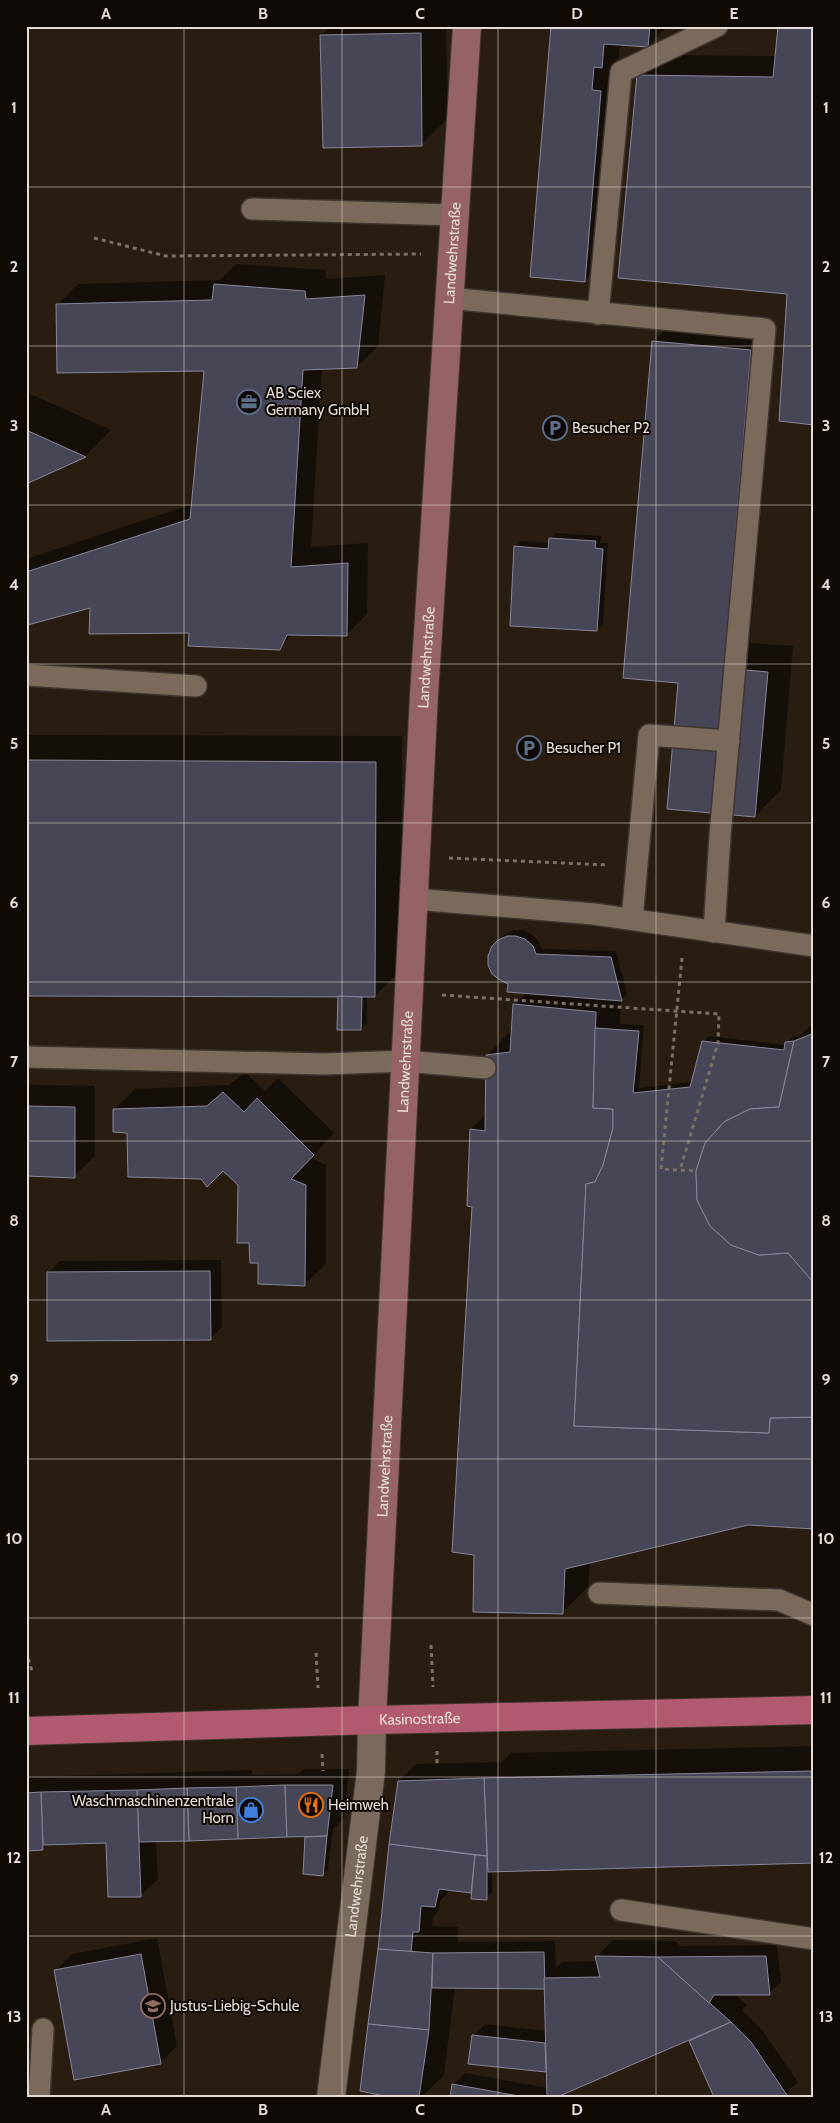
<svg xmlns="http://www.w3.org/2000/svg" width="840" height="2123" viewBox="0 0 840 2123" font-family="Cabin,sans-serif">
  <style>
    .shadow { fill: #0007 }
    .building { fill: #464656; stroke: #87879a }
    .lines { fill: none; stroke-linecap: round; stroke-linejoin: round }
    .lane-casing { stroke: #403630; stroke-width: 24 }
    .street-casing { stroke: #403630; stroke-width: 30 }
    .secondary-casing { stroke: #403630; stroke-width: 30 }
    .primary-casing { stroke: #403630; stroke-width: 30 }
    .path { stroke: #7a7066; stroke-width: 3; stroke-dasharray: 4 4; stroke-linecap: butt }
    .lane { stroke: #796a5c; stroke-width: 21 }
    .street { stroke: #796a5c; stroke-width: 28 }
    .secondary { stroke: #956266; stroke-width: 28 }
    .primary { stroke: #b15970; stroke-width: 28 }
    .grid { fill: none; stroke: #e5ddd5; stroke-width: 1; stroke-opacity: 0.55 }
    .labels { text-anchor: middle; stroke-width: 4; stroke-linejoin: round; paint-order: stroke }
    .street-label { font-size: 15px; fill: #e5ddd5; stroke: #0e0905 }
    .poi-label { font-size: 15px; fill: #e5ddd5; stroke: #0e0905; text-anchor: start }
    .neatline { fill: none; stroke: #e5ddd5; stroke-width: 2 }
    .grid-label { font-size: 16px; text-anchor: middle; font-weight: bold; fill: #e5ddd5 }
  </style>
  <rect width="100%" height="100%" fill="#291d11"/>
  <g class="shadow">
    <path d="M331,26h115l2,92 -26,26 -100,-109z"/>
    <path d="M552,26h116l-20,20 -24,-2 -5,5 -9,206 -26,26z"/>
    <path d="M659,55l117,1 12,237 -150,-217z"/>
    <path d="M236,264l90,6v9l59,-4 -7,71 -21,21 -35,1 -11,179 57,-4 -1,71 -21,21 -53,-1 -14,14 -89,-16 -99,-26 -63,18 -2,-6v-55l6,-6 161,-53 12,-134 -148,-65 21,-21 142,-4z"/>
    <path d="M679,316l98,8 -27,319 43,3 -12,144 -26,26 -75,-134 -27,-340z"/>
    <path d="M26,392l85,38 -26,26 -59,26z"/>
    <path d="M556,533l45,3 -1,7h8l-5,81 -6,6 -82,-83 6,-6 29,2v-4z"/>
    <path d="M26,735l376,1 -1,234 -26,26h-8v27l-6,6 -22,-33 -313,-1z"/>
    <path d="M514,930h9l8,4 7,6 4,9 74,2 11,43 -6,6 -1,24 24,1 -5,63 53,-6 11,-40 6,-6 77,9 6,-8 9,-2 13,-13v505l-67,-3 -157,38 -2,25 -26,26 -87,-59 -4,-425 15,-15 1,-59 26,-26 1,-24 13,-13 -17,-9 -17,-36 12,-13z"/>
    <path d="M245,1072l20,19 13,-13 56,55 -23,25 15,7v99l-21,20 -45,-23 -9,-19 -11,-58 -17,-15 -22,8 -72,-46 -15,-21 21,-21 94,-4z"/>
    <path d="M26,1085l69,1v70l-21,20 -48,-1z"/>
    <path d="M221,1260l1,67 -12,12 -162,-66 12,-12z"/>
    <path d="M814,1746v115l-322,10v22l-6,6 -13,-10 -2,2 -20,-2 -11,12 -1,9 -6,7 -1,9 26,1v15l97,-1 1,27 6,-6 35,-1 -1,-4 17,-17 62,1 5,5 97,-1 4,37 -12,11 -35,1 13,11 -5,5 20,20 36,52 -12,12 -96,-53 5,-4 -137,58v2h-107l2,-12 12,-12 83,15v-17l-79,-8 4,-27 12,-12 61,7 -1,-44h-90l-11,88 -22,22h-26l-17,-148 20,-168 17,-17 86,-2 9,-9z"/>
    <path d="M303,1769h46l-5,49 -11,11 -5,40 -5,6 -17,-38 2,-2 -152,5 2,39 -17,16 -33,-54 -60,2 -5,6h-17v-72l226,-7v5l46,-1z"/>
    <path d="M157,1938l20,108 -17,17 -105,-92 17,-17z"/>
  </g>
  <g class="building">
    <path d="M551,26h99l-2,21 -44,-3 -2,24 -8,-1 -2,23 9,1 -16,191 -55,-5z"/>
    <path d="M778,26h36v399l-35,-4 8,-127 -169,-16 19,-203 136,2z"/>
    <path d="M421,33l1,113 -99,2 -3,-113z"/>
    <path d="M214,284l91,7 1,8 59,-4 -8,73 -54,2 -12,197 57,-4 -1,73 -60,-1 -7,15 -92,-4 1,-13 -100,1 1,-26 -62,17 -2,-53 164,-53 14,-148 -147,2 -1,-69 156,-4z"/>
    <path d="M652,341l99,9 -27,318 44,4 -13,145 -88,-8 11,-126 -55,-5z"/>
    <path d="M26,430l60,27 -60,27z"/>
    <path d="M549,538l47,3 -1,7 8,1 -6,82 -87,-5 4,-80 34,3z"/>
    <path d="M26,760l350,2 -1,235 -349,-1z"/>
    <path d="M507,936h9l9,3 8,7 3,8 75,3 11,44 -115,-9 1,-8 -8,-4 -8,-6 -4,-9v-9l4,-10 6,-6z"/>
    <path d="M338,996l24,1 -1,33h-24z"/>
    <path d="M513,1004l83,8 -3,96 20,1v19l-10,37 -8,17 -9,2 -12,242 195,7 1,-15 44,-1v112l-66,-4 -183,44 -2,45 -90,-2 1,-57 -22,-3 20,-345 -5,-1 3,-77 15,2 1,-76 24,-3z"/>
    <path d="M595,1028l44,3 -6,62 57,-6 12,-46 82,9 1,-8 9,-1 -15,66 -29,2 -26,13 -19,21 -9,28 1,29 13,26 21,19 28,10 29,-2 26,30v134l-44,1 -1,15 -195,-7 12,-242 9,-2 8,-17 10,-37v-19l-20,-1z"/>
    <path d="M814,1033v250l-26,-30 -29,2 -28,-10 -21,-19 -13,-26 -1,-29 9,-28 19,-21 26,-13 29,-2 15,-66z"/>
    <path d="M223,1092l21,20 13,-14 57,57 -23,24 15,6 -1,101 -47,-2v-21h-8l-1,-20h-12l1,-58 -15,-14 -16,16 -6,-8 -73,-2 -1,-44 -14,-1v-23l94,-3z"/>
    <path d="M26,1106l49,1v71l-49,-2z"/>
    <path d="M210,1271l1,69 -164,1v-69z"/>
    <path d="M814,1771v92l-326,9 -4,-94z"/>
    <path d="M484,1778l3,78 -98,-12 9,-63z"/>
    <path d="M285,1785l2,52 -49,2 -2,-52z"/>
    <path d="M285,1785h48l-6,51 -40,1z"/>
    <path d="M236,1787l2,52 -49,2 -2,-53z"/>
    <path d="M187,1788l2,53 -50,1 -2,-52z"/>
    <path d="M137,1790l4,107h-33l-2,-54 -63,2 -2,-53z"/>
    <path d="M41,1792l2,58 -17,1v-58z"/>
    <path d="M327,1836l-4,40 -20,-2 2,-37z"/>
    <path d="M389,1844l86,11 -4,38 -32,-4 -4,18 -14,-1 -2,26h-6l-2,20 -33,-3z"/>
    <path d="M475,1855l12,1v44l-16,-1z"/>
    <path d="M378,1949l55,4 -4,77 -61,-6z"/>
    <path d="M544,1952l1,37 -113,-1 1,-35z"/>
    <path d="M141,1954l20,110 -87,16 -20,-110z"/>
    <path d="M595,1956l63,1 73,65 -174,75h-10l-3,-119 56,-1z"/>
    <path d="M766,1956l4,39h-56l-5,8 -51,-46z"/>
    <path d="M731,2022l20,20 36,53 -5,2h-68l-25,-56z"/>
    <path d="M368,2024l61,6 -10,67h-30l-29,-6z"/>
    <path d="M472,2035l73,8 1,29 -78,-8z"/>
    <path d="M452,2084l72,13h-74z"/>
  </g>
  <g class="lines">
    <defs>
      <g id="lane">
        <path d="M252,209l202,6"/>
        <path d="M448,298l317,31 -45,507 -6,96"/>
        <path d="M598,314l23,-242 96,-46"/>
        <path d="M26,675l170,11"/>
        <path d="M414,899l180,15 220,32"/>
        <path d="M632,919l17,-184 80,6"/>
        <path d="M26,1057l298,7 82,-3 79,7"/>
        <path d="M599,1593l180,7 35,15"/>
        <path d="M621,1910l193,29"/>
        <path d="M39,2097l4,-68"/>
      </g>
      <g id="street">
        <path id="s1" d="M331,2097l40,-326 1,-51"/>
      </g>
      <g id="secondary">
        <path id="s2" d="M372,1720l52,-1025 43,-669"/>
      </g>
      <g id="primary">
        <path id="s3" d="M26,1731l346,-11 442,-10"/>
      </g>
    </defs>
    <use href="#lane" class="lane-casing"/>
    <use href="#street" class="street-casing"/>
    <use href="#secondary" class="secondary-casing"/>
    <use href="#primary" class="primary-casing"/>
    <g class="path">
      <path d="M94,238l72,18 255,-2"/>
      <path d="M449,858l159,7"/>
      <path d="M682,958l-21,211 35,2"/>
      <path d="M442,995l277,19 -1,29 -38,127"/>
      <path d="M431,1645l2,42"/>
      <path d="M26,1651l6,20"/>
      <path d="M316,1653l2,35"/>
      <path d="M437,1751v15"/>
      <path d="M322,1754l1,17"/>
    </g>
    <use href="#lane" class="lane"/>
    <use href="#street" class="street"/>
    <use href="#secondary" class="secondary"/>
    <use href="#primary" class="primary"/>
  </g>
  <path class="grid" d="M184,26v2071M342,26v2071M498,26v2071M656,26v2071M26,187h788M26,346h788M26,505h788M26,664h788M26,823h788M26,982h788M26,1141h788M26,1300h788M26,1459h788M26,1618h788M26,1777h788M26,1936h788"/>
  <defs>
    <symbol id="office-ring" viewBox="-11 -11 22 22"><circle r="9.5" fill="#0e0905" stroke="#5c6f8a" stroke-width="1.5"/><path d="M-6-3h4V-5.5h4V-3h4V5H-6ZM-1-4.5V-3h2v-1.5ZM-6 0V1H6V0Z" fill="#5c6f8a"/></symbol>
    <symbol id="parking-ring" viewBox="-11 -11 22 22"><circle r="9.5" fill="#0e0905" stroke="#5c6f8a" stroke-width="1.5"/><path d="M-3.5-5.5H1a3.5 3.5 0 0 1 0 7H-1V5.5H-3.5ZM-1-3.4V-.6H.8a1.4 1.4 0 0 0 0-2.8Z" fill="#5c6f8a"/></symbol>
    <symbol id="restaurant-ring" viewBox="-11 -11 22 22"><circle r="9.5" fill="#0e0905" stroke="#e8710a" stroke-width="1.5"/><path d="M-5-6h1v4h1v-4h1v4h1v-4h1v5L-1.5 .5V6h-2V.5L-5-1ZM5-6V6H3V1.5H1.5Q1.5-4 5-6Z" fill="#e8710a"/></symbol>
    <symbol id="shop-ring" viewBox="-11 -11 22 22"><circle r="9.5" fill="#0e0905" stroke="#3f7fe0" stroke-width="1.5"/><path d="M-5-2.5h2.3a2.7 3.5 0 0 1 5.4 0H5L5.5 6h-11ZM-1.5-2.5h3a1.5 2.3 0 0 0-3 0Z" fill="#3f7fe0"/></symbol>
    <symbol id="school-ring" viewBox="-11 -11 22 22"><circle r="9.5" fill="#0e0905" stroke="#8d6e63" stroke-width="1.5"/><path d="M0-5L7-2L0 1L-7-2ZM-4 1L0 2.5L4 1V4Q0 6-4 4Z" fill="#8d6e63"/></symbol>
  </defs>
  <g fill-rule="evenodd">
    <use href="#office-ring" x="235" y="388" width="28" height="28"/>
    <use href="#parking-ring" x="541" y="414" width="28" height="28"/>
    <use href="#parking-ring" x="515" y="734" width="28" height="28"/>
    <use href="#restaurant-ring" x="297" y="1791" width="28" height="28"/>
    <use href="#shop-ring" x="237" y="1796" width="28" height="28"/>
    <use href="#school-ring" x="139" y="1992" width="28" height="28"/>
  </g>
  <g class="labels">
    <g class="street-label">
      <text dy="5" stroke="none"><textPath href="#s2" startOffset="1469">Landwehrstraße</textPath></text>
      <text dy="5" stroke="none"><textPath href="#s2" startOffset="1064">Landwehrstraße</textPath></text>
      <text dy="5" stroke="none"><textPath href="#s2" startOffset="659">Landwehrstraße</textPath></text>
      <text dy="5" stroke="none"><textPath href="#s2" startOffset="254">Landwehrstraße</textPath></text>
      <text dy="5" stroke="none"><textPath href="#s3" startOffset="394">Kasinostraße</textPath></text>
      <text dy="5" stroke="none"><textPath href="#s1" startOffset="212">Landwehrstraße</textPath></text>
    </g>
    <g class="poi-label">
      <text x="266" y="398">AB Sciex<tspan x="266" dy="17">Germany GmbH</tspan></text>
      <text x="572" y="433">Besucher P2</text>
      <text x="546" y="753">Besucher P1</text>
      <text x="234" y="1806" text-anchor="end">Waschmaschinenzentrale<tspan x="234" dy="17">Horn</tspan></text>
      <text x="328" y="1810">Heimweh</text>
      <text x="170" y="2011">Justus-Liebig-Schule</text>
    </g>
  </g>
  <rect width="840" height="2123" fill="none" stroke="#0e0905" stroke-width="55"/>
  <rect x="28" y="28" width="784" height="2068" class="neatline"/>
  <g class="grid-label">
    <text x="106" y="19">A</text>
    <text x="263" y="19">B</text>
    <text x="420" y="19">C</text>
    <text x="577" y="19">D</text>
    <text x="734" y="19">E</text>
    <text x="14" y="113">1</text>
    <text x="826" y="113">1</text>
    <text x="14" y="272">2</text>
    <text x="826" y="272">2</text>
    <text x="14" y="431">3</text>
    <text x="826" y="431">3</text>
    <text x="14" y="590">4</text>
    <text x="826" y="590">4</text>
    <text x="14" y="749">5</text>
    <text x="826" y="749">5</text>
    <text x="14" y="908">6</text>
    <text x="826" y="908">6</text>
    <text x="14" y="1067">7</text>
    <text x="826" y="1067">7</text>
    <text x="14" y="1226">8</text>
    <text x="826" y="1226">8</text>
    <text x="14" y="1385">9</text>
    <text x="826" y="1385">9</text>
    <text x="14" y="1544">10</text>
    <text x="826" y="1544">10</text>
    <text x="14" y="1703">11</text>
    <text x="826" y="1703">11</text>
    <text x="14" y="1863">12</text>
    <text x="826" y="1863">12</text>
    <text x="14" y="2022">13</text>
    <text x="826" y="2022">13</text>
    <text x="106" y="2115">A</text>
    <text x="263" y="2115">B</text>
    <text x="420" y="2115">C</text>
    <text x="577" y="2115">D</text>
    <text x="734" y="2115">E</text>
  </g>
</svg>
